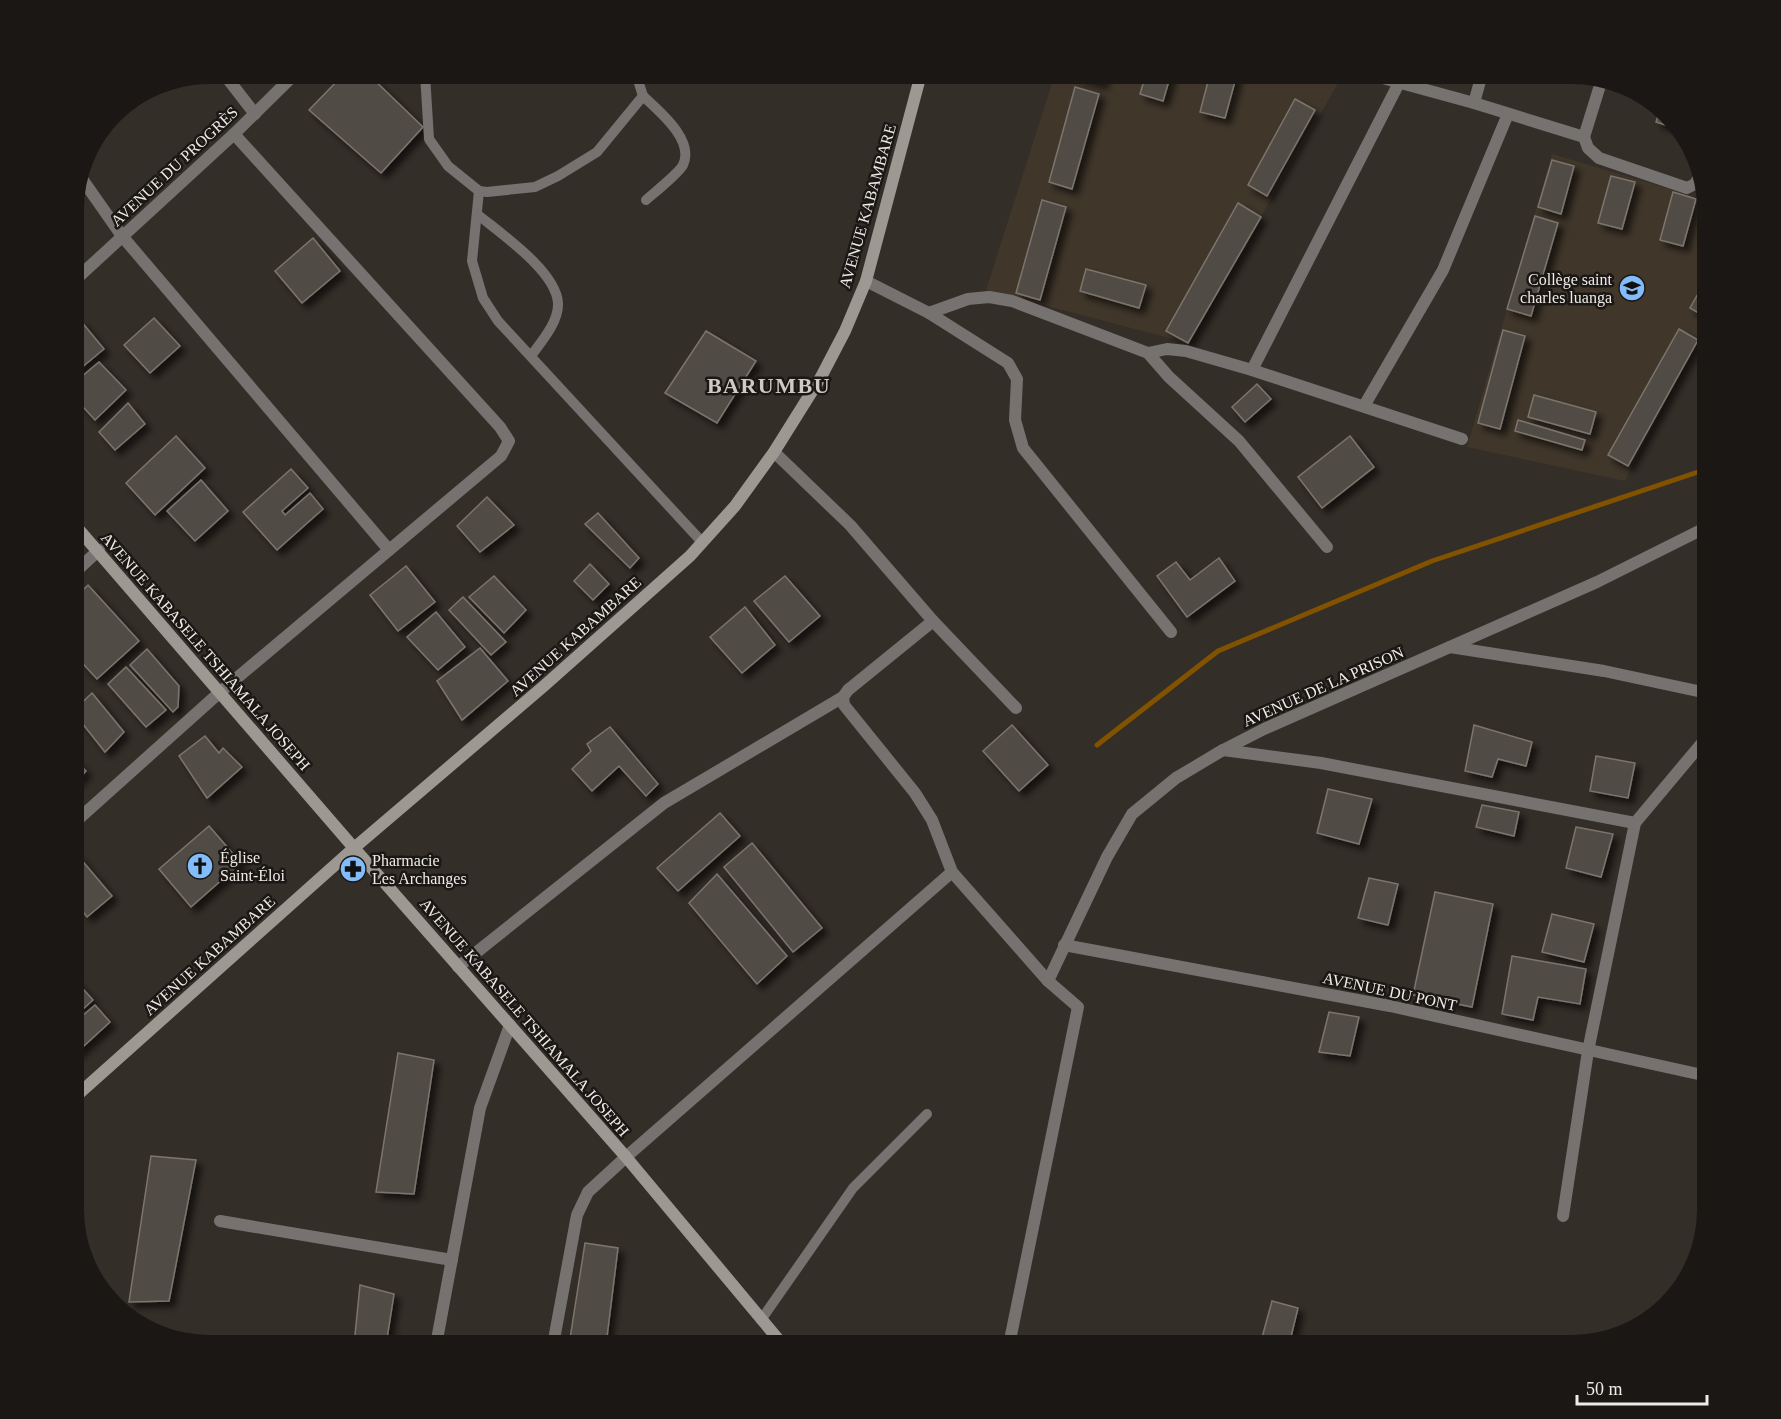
<svg xmlns="http://www.w3.org/2000/svg" width="1781" height="1419" viewBox="0 0 1781 1419" font-family="Georgia,serif">
  <style>
    .built { fill: #40362a }
    .lines { fill: none; stroke-linecap: round; stroke-linejoin: round }
    .stream { stroke: #815200; stroke-width: 5 }
    .building { fill: #514b44; stroke: #7b756d; stroke-width: 1.5; filter: url(#shadow) }
    .service { stroke: #75726f; stroke-width: 10 }
    .minor { stroke: #75726f; stroke-width: 12 }
    .secondary { stroke: #9d9892; stroke-width: 12 }
    .labels { text-anchor: middle; stroke-width: 5; stroke-linejoin: round; paint-order: stroke }
    .street-label { font-size: 16px; fill: #efebe7; stroke: #1a1714 }
    .poi-label { font-size: 16px; fill: #efebe7; stroke: #1a1714; text-anchor: start }
    .district-label { font-size: 22px; font-weight: bold; letter-spacing: 1.5px; fill: #d1cac2; stroke: #1a1714 }
  </style>
  <defs>
    <filter id="shadow"><feDropShadow dx="5.5" dy="5.5" stdDeviation="3" flood-color="#0009"/></filter>
  </defs>
  <rect width="100%" height="100%" fill="#342e28"/>
  <g class="built">
    <path d="M1055,74h272l14,4 -153,265 -202,-53z"/>
    <path d="M1552,154l138,41 17,11v116l-82,159 -158,-34z"/>
  </g>
  <g class="lines">
    <path class="stream" d="M1097,745l121,-94 214,-90 275,-92"/>
  </g>
  <g class="building">
    <path d="M344,74h24l55,53 -42,46 -72,-63z"/>
    <path d="M1079,74h25l-2,9 -24,-6z"/>
    <path d="M1146,74h25l-8,27 -23,-7z"/>
    <path d="M1210,74h27l-12,44 -25,-6z"/>
    <path d="M1075,87l24,7 -27,95 -23,-7z"/>
    <path d="M1295,99l20,11 -48,86 -19,-11z"/>
    <path d="M1661,107l17,22 -22,-7z"/>
    <path d="M1552,160l22,6 -13,48 -23,-7z"/>
    <path d="M1611,176l24,6 -13,47 -24,-6z"/>
    <path d="M1673,192l23,7 -13,47 -23,-6z"/>
    <path d="M1042,200l24,7 -26,93 -24,-7z"/>
    <path d="M1238,203l23,14 -73,126 -22,-12z"/>
    <path d="M1535,216l23,7 -27,93 -24,-7z"/>
    <path d="M313,238l27,33 -38,32 -27,-32z"/>
    <path d="M1086,269l60,16 -7,23 -59,-17z"/>
    <path d="M1707,278v40l-17,-10z"/>
    <path d="M154,318l26,28 -30,27 -26,-28z"/>
    <path d="M80,320l24,29 -30,25v-48z"/>
    <path d="M1679,329l19,11 -70,126 -20,-11z"/>
    <path d="M1503,330l22,6 -25,93 -22,-6z"/>
    <path d="M706,331l50,30 -39,62 -52,-30z"/>
    <path d="M99,362l27,28 -31,30 -21,-23v-14z"/>
    <path d="M1257,384l14,15 -26,23 -13,-15z"/>
    <path d="M1534,395l62,17 -6,22 -62,-17z"/>
    <path d="M128,403l17,21 -30,26 -16,-18z"/>
    <path d="M1518,420l67,20 -3,10 -67,-19z"/>
    <path d="M176,436l29,32 -50,47 -29,-32z"/>
    <path d="M1350,436l24,31 -52,41 -24,-31z"/>
    <path d="M291,469l17,19 -26,23 3,4 25,-22 13,16 -46,41 -34,-38z"/>
    <path d="M201,480l27,31 -33,30 -28,-30z"/>
    <path d="M487,497l27,28 -34,27 -23,-26z"/>
    <path d="M598,513l41,45 -9,10 -45,-44z"/>
    <path d="M1219,558l16,23 -48,36 -30,-41 19,-14 14,18z"/>
    <path d="M590,564l19,20 -16,16 -19,-19z"/>
    <path d="M406,566l29,36 -37,29 -28,-36z"/>
    <path d="M494,576l32,34 -22,23 -35,-36z"/>
    <path d="M785,576l35,40 -31,26 -35,-41z"/>
    <path d="M88,585l51,56 -42,38 -23,-25v-55z"/>
    <path d="M463,597l43,45 -15,13 -42,-45z"/>
    <path d="M745,607l30,38 -33,28 -32,-36z"/>
    <path d="M436,612l29,35 -27,23 -31,-33z"/>
    <path d="M480,648l28,33 -46,39 -25,-39z"/>
    <path d="M147,649l32,37 -1,21 -5,5 -43,-47z"/>
    <path d="M126,667l40,43 -20,17 -38,-43z"/>
    <path d="M92,693l32,39 -19,20 -31,-39v-3z"/>
    <path d="M1012,725l36,40 -29,26 -36,-40z"/>
    <path d="M1474,725l58,17 -6,24 -28,-7 -6,18 -27,-6z"/>
    <path d="M610,727l48,57 -12,12 -27,-30 -27,25 -20,-22 19,-18 -4,-7z"/>
    <path d="M205,736l14,17 4,-5 19,19 -35,31 -28,-42z"/>
    <path d="M1596,756l39,7 -7,35 -38,-7z"/>
    <path d="M74,759l12,12 -12,13z"/>
    <path d="M1328,789l44,10 -13,45 -42,-11z"/>
    <path d="M1482,805l37,7 -5,24 -38,-9z"/>
    <path d="M720,813l20,23 -62,55 -21,-23z"/>
    <path d="M209,826l32,37 -50,44 -32,-38z"/>
    <path d="M1576,827l37,7 -12,43 -35,-9z"/>
    <path d="M752,843l70,85 -29,24 -69,-85z"/>
    <path d="M74,851l38,45 -25,21 -13,-17z"/>
    <path d="M717,874l70,82 -30,28 -68,-81z"/>
    <path d="M1369,878l29,6 -10,41 -30,-7z"/>
    <path d="M1435,892l58,12 -21,103 -59,-12z"/>
    <path d="M1552,914l42,10 -10,38 -42,-10z"/>
    <path d="M1512,956l74,13 -6,35 -42,-7 -5,23 -31,-6z"/>
    <path d="M74,979l19,21 -11,10 -8,-9z"/>
    <path d="M95,1005l15,17 -36,33v-32z"/>
    <path d="M1329,1012l30,5 -9,39 -31,-4z"/>
    <path d="M398,1053l36,7 -20,134 -38,-2z"/>
    <path d="M151,1156l45,4 -27,141 -40,1z"/>
    <path d="M585,1243l33,5 -12,97h-37z"/>
    <path d="M360,1285l34,9 -8,51h-32z"/>
    <path d="M1272,1301l26,7 -9,37h-29z"/>
  </g>
  <g class="lines">
    <g class="service">
      <path d="M425,74l4,65 19,27 31,25 8,1 48,-5 23,-11 39,-24 46,-56c16,15 52,44 40,69 -4,8 -29,28 -37,35"/>
      <path d="M636,74l7,22"/>
      <path d="M479,191l-7,70 11,37 15,23 204,221"/>
      <path d="M477,214c23,19 79,57 81,89 1,19 -17,39 -27,53"/>
      <path d="M761,1320l92,-132 74,-74"/>
    </g>
    <g class="minor">
      <path d="M224,74l31,40"/>
      <path d="M1368,74l106,29 110,34 4,11 11,10 88,30 8,-4 5,-8"/>
      <path d="M1474,103l8,-29"/>
      <path d="M1584,137l18,-58"/>
      <path d="M80,176l42,60 267,314"/>
      <path d="M74,281l160,-147 61,-60"/>
      <path d="M866,281l63,32 79,50 9,16 -2,41 8,28 148,184"/>
      <path d="M929,313l39,-14 21,-2 23,4 136,52 21,24 70,64 88,106"/>
      <path d="M1148,353l19,-4 19,2 66,19 210,69"/>
      <path d="M1252,370l147,-287"/>
      <path d="M1364,406l79,-136 65,-156"/>
      <path d="M774,452l76,73 83,96 83,87"/>
      <path d="M74,573l25,-23"/>
      <path d="M1450,647l154,24 103,22"/>
      <path d="M843,697l1,8 71,88 17,27 20,52 96,109 30,26 -69,338"/>
      <path d="M1223,750l98,13 314,60"/>
      <path d="M74,823l145,-130 282,-237 8,-15 -9,-14 -266,-293"/>
      <path d="M1064,945l326,61 317,70"/>
      <path d="M458,967l206,-164 179,-106 5,-7 85,-69"/>
      <path d="M1048,981l59,-124 25,-43 44,-36 47,-28 41,-21 333,-147 110,-55"/>
      <path d="M1563,1216l25,-165 47,-228 72,-86"/>
      <path d="M220,1221l232,39"/>
      <path d="M436,1345l44,-237 30,-83"/>
      <path d="M553,1345l24,-130 11,-23 38,-35 326,-285"/>
    </g>
    <g class="secondary">
      <path d="M74,524l280,324 272,309 157,188"/>
      <path d="M74,1098l280,-250 191,-163 145,-129 45,-50 39,-54 47,-75 24,-46 21,-50 55,-207"/>
    </g>
  </g>
  <defs>
    <symbol id="school-disc" viewBox="-11 -11 22 22"><circle r="9.5" fill="#83bcfb" stroke="#1a1714"/><path d="M0-5L7-2L0 1L-7-2ZM-4 1L0 2.5L4 1V4Q0 6-4 4Z" fill="#111"/></symbol>
    <symbol id="church-disc" viewBox="-11 -11 22 22"><circle r="9.5" fill="#83bcfb" stroke="#1a1714"/><path d="M-1.2-6h2.4v3.5h3.3v2.4h-3.3V6h-2.4V-.1h-3.3v-2.4h3.3Z" fill="#111"/></symbol>
    <symbol id="pharmacy-disc" viewBox="-11 -11 22 22"><circle r="9.5" fill="#83bcfb" stroke="#1a1714"/><path d="M-2-6h4v4h4v4h-4v4h-4v-4h-4v-4h4Z" fill="#111"/></symbol>
  </defs>
  <g fill-rule="evenodd">
    <use href="#school-disc" x="1617" y="273" width="30" height="30"/>
    <use href="#church-disc" x="185" y="851" width="30" height="30"/>
    <use href="#pharmacy-disc" x="338" y="854" width="30" height="30"/>
  </g>
  <g class="labels">
    <g class="street-label">
      <text transform="translate(174 166) rotate(-43)" y="6">AVENUE DU PROGRÈS</text>
      <text transform="translate(867 206) rotate(-74)" y="6">AVENUE KABAMBARE</text>
      <text transform="translate(575 636) rotate(-42)" y="6">AVENUE KABAMBARE</text>
      <text transform="translate(206 651) rotate(49)" y="6">AVENUE KABASELE TSHIAMALA JOSEPH</text>
      <text transform="translate(1323 686) rotate(-24)" y="6">AVENUE DE LA PRISON</text>
      <text transform="translate(209 955) rotate(-42)" y="6">AVENUE KABAMBARE</text>
      <text transform="translate(1390 991) rotate(12)" y="6">AVENUE DU PONT</text>
      <text transform="translate(525 1017) rotate(49)" y="6">AVENUE KABASELE TSHIAMALA JOSEPH</text>
    </g>
    <g class="poi-label">
      <text x="1612" y="285" text-anchor="end">Collège saint<tspan x="1612" dy="18">charles luanga</tspan></text>
      <text x="220" y="863">Église<tspan x="220" dy="18">Saint-Éloi</tspan></text>
      <text x="372" y="866">Pharmacie<tspan x="372" dy="18">Les Archanges</tspan></text>
    </g>
    <g class="district-label">
      <text x="769" y="393">BARUMBU</text>
    </g>
  </g>
  <path d="M0 0H1781V1419H0ZM209 84H1572A125 125 0 0 1 1697 209V1210A125 125 0 0 1 1572 1335H209A125 125 0 0 1 84 1210V209A125 125 0 0 1 209 84Z" fill="#1a1714" fill-rule="evenodd"/>
  <path d="M1577 1395v9h130v-9" fill="none" stroke="#efebe7" stroke-width="3"/>
  <text x="1586" y="1395" font-size="18" fill="#efebe7" stroke="#1a1714" stroke-width="4.5" paint-order="stroke">50 m</text>
</svg>
